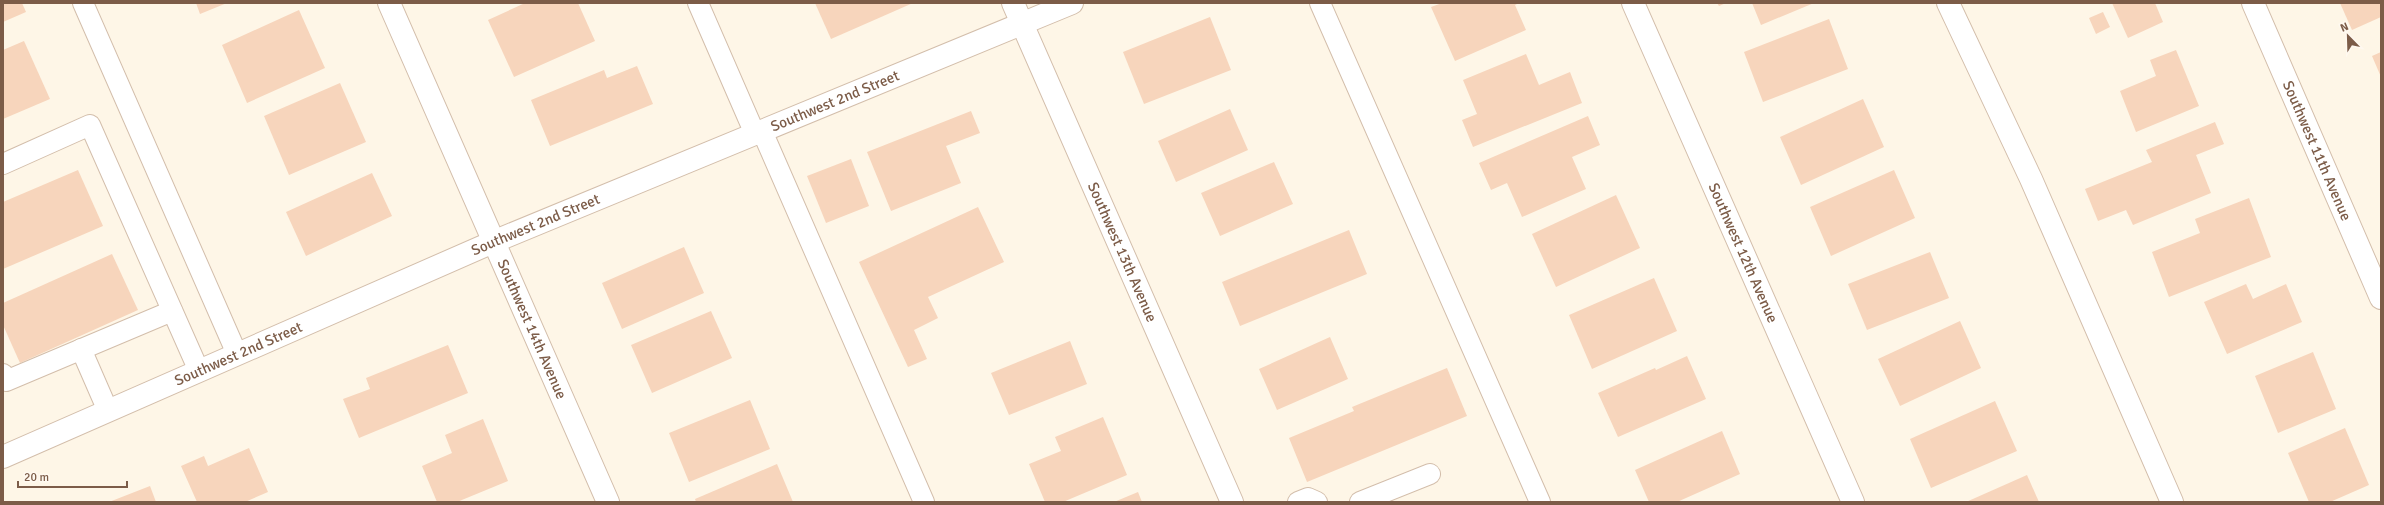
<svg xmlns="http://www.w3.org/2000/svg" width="2384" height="505" viewBox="0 0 2384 505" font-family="Signika,sans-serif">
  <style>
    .building { fill: #f7d5bc }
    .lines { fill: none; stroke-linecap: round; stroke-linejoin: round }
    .service-casing { stroke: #d3beab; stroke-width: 22 }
    .minor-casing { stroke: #d3beab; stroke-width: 24 }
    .tertiary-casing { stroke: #d3beab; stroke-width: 24 }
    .service { stroke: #fff; stroke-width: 20 }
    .minor { stroke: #fff; stroke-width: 22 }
    .tertiary { stroke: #fff; stroke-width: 22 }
    .labels { text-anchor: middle; stroke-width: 3; stroke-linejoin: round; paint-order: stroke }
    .street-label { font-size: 15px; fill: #7c5c48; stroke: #fff9f0 }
  </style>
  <rect width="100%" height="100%" fill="#fef6e7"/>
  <g class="building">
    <path d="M3,3h19l4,9 -23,10z"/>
    <path d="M196,3h31l-27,11z"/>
    <path d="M525,3h53l17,38 -81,36 -26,-57z"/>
    <path d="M815,3h98l-82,36z"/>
    <path d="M1442,3h77l-4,2 11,25 -71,31 -24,-54z"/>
    <path d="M1717,3h9l-7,3z"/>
    <path d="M1752,3h62l-53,22z"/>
    <path d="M2112,3h43l8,19 -35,16z"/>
    <path d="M2340,3h41v14l-29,13z"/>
    <path d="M299,10l26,58 -78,35 -25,-58z"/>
    <path d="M2103,12l7,15 -14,7 -7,-16z"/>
    <path d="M1210,17l21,53 -87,34 -21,-52z"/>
    <path d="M1829,19l19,50 -85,33 -19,-50z"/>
    <path d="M24,41l26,58 -47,20v-69z"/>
    <path d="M2176,50l23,56 -63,26 -16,-41 36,-15 -6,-16z"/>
    <path d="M2381,52v25l-9,-21z"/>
    <path d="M1526,54l13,31 31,-13 12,31 -109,44 -11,-27 15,-6 -14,-34z"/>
    <path d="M637,66l16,38 -103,42 -19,-46 73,-30 3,8z"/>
    <path d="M340,83l26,59 -77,33 -25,-59z"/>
    <path d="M1863,99l21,48 -83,38 -21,-48z"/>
    <path d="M1230,109l18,41 -72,32 -18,-41z"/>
    <path d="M971,111l9,22 -34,13 15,37 -70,28 -24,-59z"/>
    <path d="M1588,116l12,29 -28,12 14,32 -64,28 -15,-34 -16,7 -12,-27z"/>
    <path d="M2215,122l9,22 -28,11 15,38 -78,32 -7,-15 -28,11 -13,-32 67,-27 -6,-12z"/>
    <path d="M851,159l18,47 -43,17 -19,-47z"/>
    <path d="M1274,162l19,42 -73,32 -19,-43z"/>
    <path d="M78,170l25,56 -100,43v-67z"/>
    <path d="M1894,170l21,48 -84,38 -21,-49z"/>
    <path d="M372,173l20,43 -86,40 -20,-44z"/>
    <path d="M1616,195l24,53 -84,39 -24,-53z"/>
    <path d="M2249,198l22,59 -102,40 -17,-45 48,-19 -5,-14z"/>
    <path d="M978,207l26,55 -76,35 10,21 -24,12 13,29 -19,8 -49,-105z"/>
    <path d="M1349,230l18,44 -127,52 -18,-44z"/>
    <path d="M684,247l20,46 -82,36 -20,-46z"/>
    <path d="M1930,252l19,46 -82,32 -19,-46z"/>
    <path d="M112,254l26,56 -118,53 -17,-38v-22z"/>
    <path d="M1654,278l23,53 -85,38 -23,-54z"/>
    <path d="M2246,284l7,15 33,-15 16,38 -75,32 -23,-52z"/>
    <path d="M711,311l21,47 -80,35 -21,-48z"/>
    <path d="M1960,321l21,47 -81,38 -22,-47z"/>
    <path d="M1330,337l18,42 -71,31 -18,-41z"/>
    <path d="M1070,341l17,43 -78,31 -18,-42z"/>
    <path d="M448,345l20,48 -109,45 -16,-39 27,-10 -4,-11z"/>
    <path d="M2313,352l23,57 -58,24 -23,-57z"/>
    <path d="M1687,356l19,43 -88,38 -20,-44 57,-25 1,2z"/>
    <path d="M1447,368l20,48 -160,66 -18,-44 65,-27 -2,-4z"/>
    <path d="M750,400l20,49 -81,33 -20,-49z"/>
    <path d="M1995,401l22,50 -86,37 -21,-49z"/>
    <path d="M1103,417l24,58 -64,27h-18l-16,-38 32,-13 -6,-14z"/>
    <path d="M483,419l25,62 -51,21h-20l-15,-36 30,-13 -7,-18z"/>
    <path d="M2345,428l24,57 -39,17h-21l-21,-49z"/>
    <path d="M1722,431l18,43 -63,28h-28l-14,-32z"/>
    <path d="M249,448l19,44 -23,10h-48l-16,-36 23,-10 4,10z"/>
    <path d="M777,464l16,38h-97l-1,-3z"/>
    <path d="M2027,475l12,27h-73z"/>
    <path d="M150,486l6,16h-47z"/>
    <path d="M1138,492l4,10h-28z"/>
  </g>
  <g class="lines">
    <defs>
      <g id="service">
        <path d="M83,3l154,351"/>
        <path d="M698,3l57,131"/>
        <path d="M1320,3l220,499"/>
        <path d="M762,131l162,371"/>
        <path d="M3,164l87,-39 109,246"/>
        <path d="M81,349l27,62"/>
        <path d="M3,374l3,7 166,-70"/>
        <path d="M1298,502l10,-4 9,4"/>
        <path d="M1360,502l70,-28"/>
      </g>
      <g id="minor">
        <path id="s1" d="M389,3l219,499"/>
        <path id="s2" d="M1013,3l219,499"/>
        <path d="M1948,3l83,176 141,323"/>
        <path id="s3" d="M2253,3l128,295"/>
        <path id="s4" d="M3,457l490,-215 579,-239"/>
      </g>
      <g id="tertiary">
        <path id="s5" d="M1633,3l220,499"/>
      </g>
    </defs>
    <use href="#service" class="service-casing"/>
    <use href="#minor" class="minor-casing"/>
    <use href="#tertiary" class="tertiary-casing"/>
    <use href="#service" class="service"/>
    <use href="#minor" class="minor"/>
    <use href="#tertiary" class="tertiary"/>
  </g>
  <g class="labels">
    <g class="street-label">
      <text dy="5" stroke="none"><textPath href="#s4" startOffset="905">Southwest 2nd Street</textPath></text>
      <text dy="5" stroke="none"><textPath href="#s3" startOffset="161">Southwest 11th Avenue</textPath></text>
      <text dy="5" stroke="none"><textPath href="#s4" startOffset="581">Southwest 2nd Street</textPath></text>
      <text dy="5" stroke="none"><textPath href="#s2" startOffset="272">Southwest 13th Avenue</textPath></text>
      <text dy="5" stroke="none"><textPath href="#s5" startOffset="273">Southwest 12th Avenue</textPath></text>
      <text dy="5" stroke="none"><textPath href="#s1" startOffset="356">Southwest 14th Avenue</textPath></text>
      <text dy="5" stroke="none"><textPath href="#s4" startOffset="257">Southwest 2nd Street</textPath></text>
    </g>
  </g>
  <rect width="2384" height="505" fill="none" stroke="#7c5c48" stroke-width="8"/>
  <g transform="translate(2348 36) rotate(337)" stroke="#fff9f0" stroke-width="3" paint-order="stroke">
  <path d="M0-3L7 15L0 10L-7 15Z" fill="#7c5c48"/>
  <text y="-6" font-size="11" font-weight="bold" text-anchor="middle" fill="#7c5c48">N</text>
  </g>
  <path d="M18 481v6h109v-6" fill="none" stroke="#7c5c48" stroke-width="2"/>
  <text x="24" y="481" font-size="12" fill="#7c5c48" stroke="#fff9f0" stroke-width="3" paint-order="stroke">20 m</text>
</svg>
